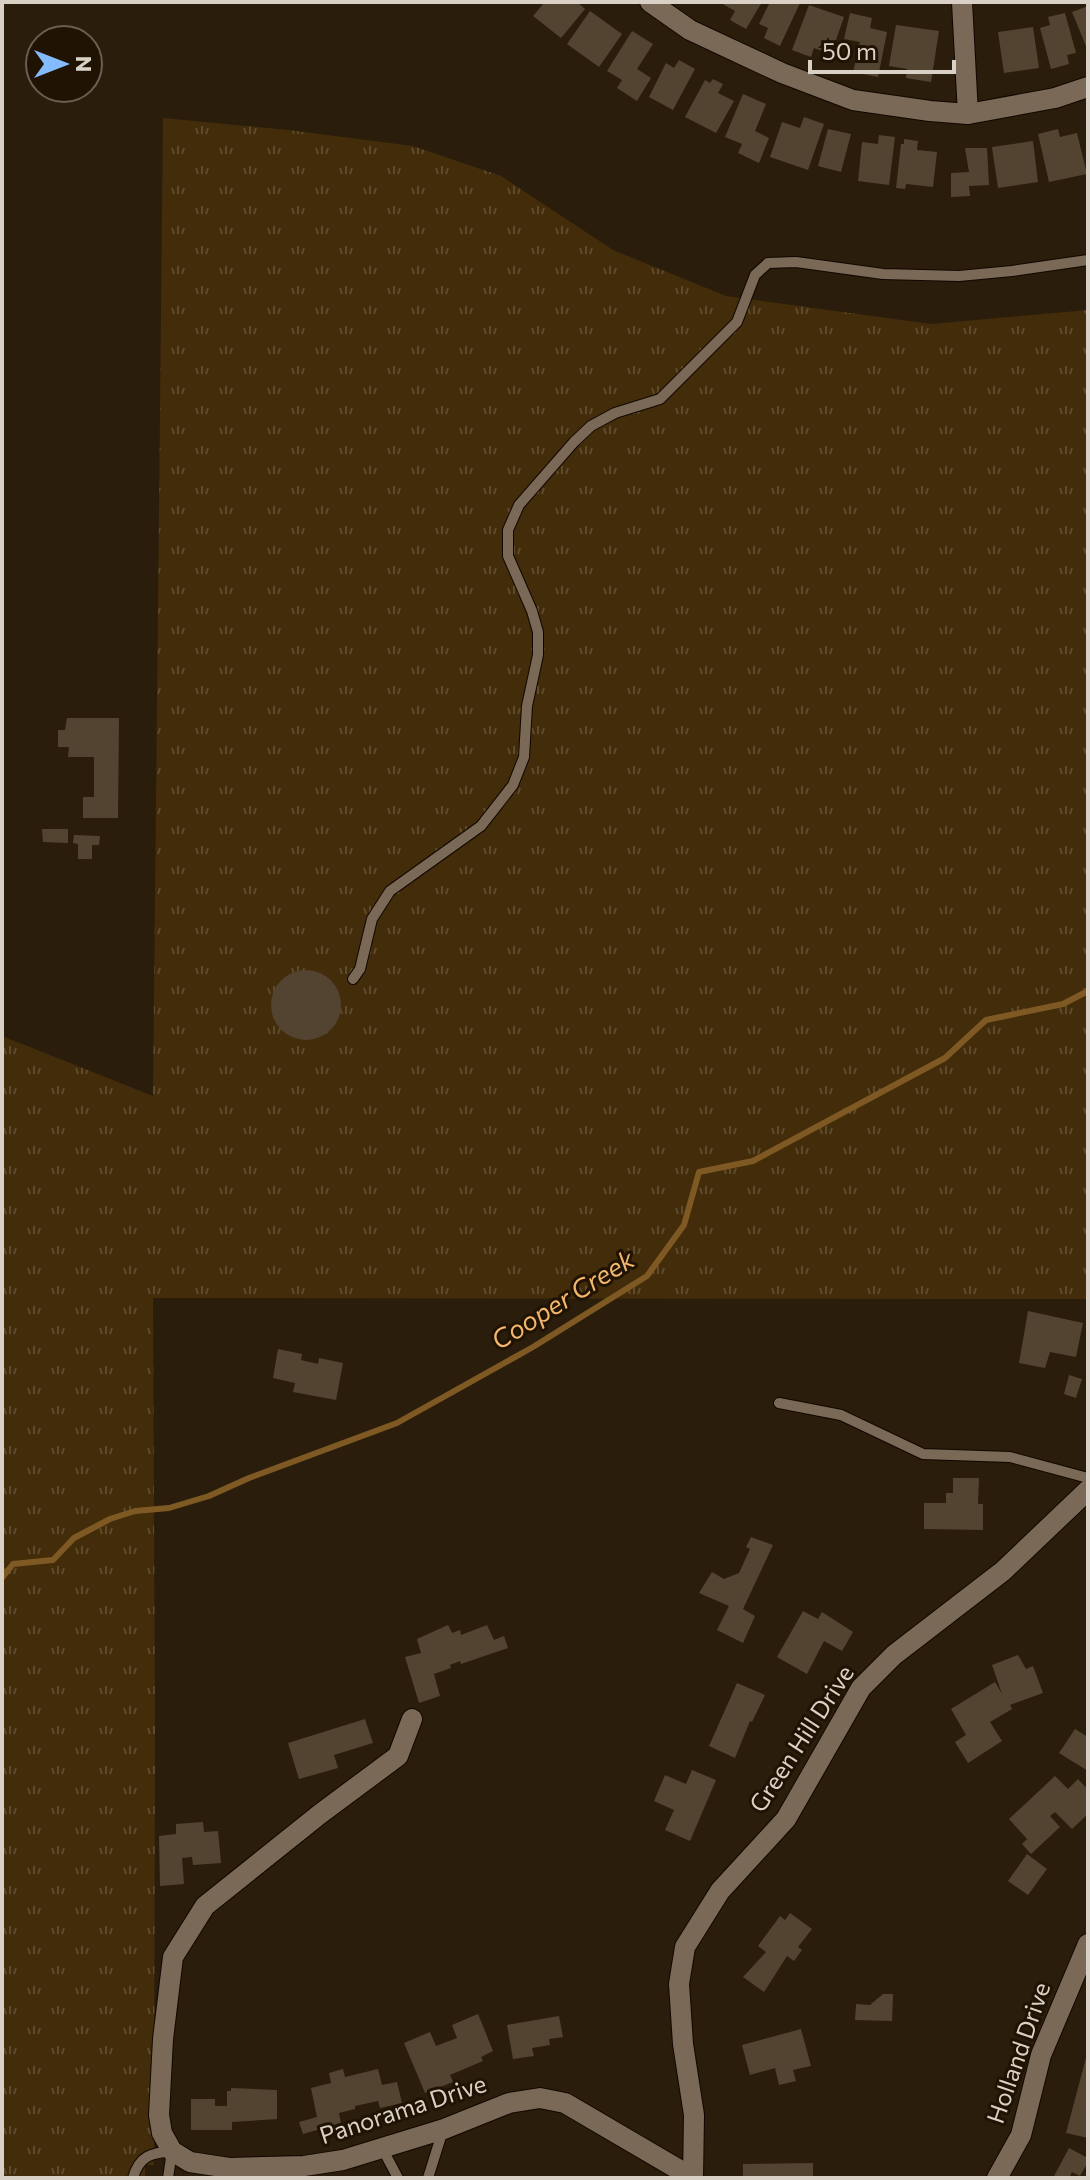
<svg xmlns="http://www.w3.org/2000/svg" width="1090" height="2180" viewBox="0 0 1090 2180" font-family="Commissioner,sans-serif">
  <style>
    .park { fill: url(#park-tufts) }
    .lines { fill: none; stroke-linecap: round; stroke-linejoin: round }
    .stream { stroke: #7f5923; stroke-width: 6 }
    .building { fill: #534432 }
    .lane-casing { stroke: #120700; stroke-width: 12 }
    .street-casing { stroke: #120700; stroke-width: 22 }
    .lane { stroke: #796956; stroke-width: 10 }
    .street { stroke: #796956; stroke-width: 20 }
    .labels { text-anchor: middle; stroke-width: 6; stroke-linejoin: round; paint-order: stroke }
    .street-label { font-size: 24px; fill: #dad1c6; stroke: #201304 }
    .water-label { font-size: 26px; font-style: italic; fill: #f2b76b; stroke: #201304 }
  </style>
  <defs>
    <pattern id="park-tufts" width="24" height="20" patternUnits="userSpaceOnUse" patternTransform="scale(2)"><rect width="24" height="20" fill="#432c0a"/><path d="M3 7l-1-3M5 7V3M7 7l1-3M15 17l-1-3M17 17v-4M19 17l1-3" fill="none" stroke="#5e4a2c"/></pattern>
  </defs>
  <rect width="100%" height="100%" fill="#2a1d0b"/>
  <path class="park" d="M163,118l125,12 125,16 88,30 112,74 113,46 205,28 157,-14v989l-935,-1 2,431 -1,436h-9v13h-143v-1142l151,60z"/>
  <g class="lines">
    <path class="stream" d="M2,1578l11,-14 40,-4 21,-22 36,-19 25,-8 34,-3 40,-12 40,-18 148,-55 136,-76 114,-71 37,-51 15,-53 54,-11 192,-103 41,-38 77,-16 25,-13"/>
  </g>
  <g class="building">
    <path d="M545,2h32l8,7 -24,29 -28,-22z"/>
    <path d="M719,2h43l-16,27 -16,-9 5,-9z"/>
    <path d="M770,2l30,1 -20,43 -16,-8 4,-10 -9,-4z"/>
    <path d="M809,5l35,12 -13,37 -17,-6 -3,9 -19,-7z"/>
    <path d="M1088,6v45l-16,-39z"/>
    <path d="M590,11l32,23 -23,33 -32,-23z"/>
    <path d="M850,13l22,5 -2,10 17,4 -9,45 -25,-5 7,-30 -16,-3z"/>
    <path d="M1065,13l11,40 -9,2 2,9 -18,5 -11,-41 10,-3 -2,-8z"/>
    <path d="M896,25l43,6 -8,51 -25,-4 1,-9 -18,-3z"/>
    <path d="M1033,27l6,41 -35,5 -6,-41z"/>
    <path d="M632,31l21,13 -16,25 14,9 -14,23 -20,-13 5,-8 -15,-9z"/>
    <path d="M679,60l16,9 -22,41 -24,-13 17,-34 8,5z"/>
    <path d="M713,79l10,5 -5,9 16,8 -18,32 -31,-16 20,-37 5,3z"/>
    <path d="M743,94l23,10 -11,27 14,7 -10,25 -21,-10 4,-9 -17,-7z"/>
    <path d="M804,117l20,7 -16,46 -38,-13 12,-35 18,6z"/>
    <path d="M828,129l23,5 -10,38 -23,-6z"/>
    <path d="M1058,129l2,8 17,-4 10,41 -38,8 -11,-48z"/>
    <path d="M879,135l16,2 -6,48 -31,-4 4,-39 16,2z"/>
    <path d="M904,139l14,2 -1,9 20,2 -4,35 -27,-3 -1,5 -9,-1 5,-44h3z"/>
    <path d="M1033,141l5,41 -40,6 -6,-41z"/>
    <path d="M965,148h22l2,37 -20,1 1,10 -19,1v-24l18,-1z"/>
    <path d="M67,718h52l-1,100h-35v-21h11v-40h-26l1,-10h-11v-17h7z"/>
    <path d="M42,829h26v14l-25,-1z"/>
    <path d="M74,835l26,1 -1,9h-7v14h-14v-15l-5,-1z"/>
    <circle cx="306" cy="1005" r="35"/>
    <path d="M1028,1311l55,12 -7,34 -26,-5 -5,16 -26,-5z"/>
    <path d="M278,1349l24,5 -1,6 17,4 1,-6 24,5 -7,37 -43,-8 2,-9 -22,-5z"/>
    <path d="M1069,1375l13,4 -6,19 -12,-4z"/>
    <path d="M953,1478h26l-1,26h5v26l-59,-1v-26h22v-10h7z"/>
    <path d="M751,1537l22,8 -30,64 12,7 -12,27 -26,-13 12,-24 -30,-13 13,-21 12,7 15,-6 11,-24 -4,-2z"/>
    <path d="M803,1611l15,8 4,-7 31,20 -11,19 -18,-10 -17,33 -30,-17z"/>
    <path d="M448,1625l4,8 8,-3 1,5 26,-10 7,15 10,-4 4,12 -47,16 -1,-3 -10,4 1,3 -17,6 6,22 -21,7 -14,-46 16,-4 -4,-14z"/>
    <path d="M1018,1655l8,14 7,-3 10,27 -33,12 2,4 -22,13 12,19 -34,22 -13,-21 11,-7 -15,-26 44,-27 7,12 -10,-29z"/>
    <path d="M737,1683l28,12 -13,27 -2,-1 -15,37 -26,-12z"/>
    <path d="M365,1719l8,24 -39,12 4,13 -39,11 -11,-36z"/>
    <path d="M1075,1729l13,8v34l-29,-18z"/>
    <path d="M692,1770l24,10 -26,61 -25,-11 9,-20 -20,-9 11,-26 21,9z"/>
    <path d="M1055,1776l13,13 10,-10 10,11v24l-16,15 -17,-17 -5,4 10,11 -29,27 -9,-10 5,-5 -18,-20z"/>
    <path d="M203,1822l1,10 14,-1 3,32 -28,2 -1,-8 -10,1 2,26 -24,2 -1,-50 17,-2v-10z"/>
    <path d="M1027,1854l20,15 -19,26 -20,-14z"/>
    <path d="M790,1913l22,16 -14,18 4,3 -8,11 -7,-5 -23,36 -21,-15 23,-25 -8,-6 22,-30 5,4z"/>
    <path d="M883,1994h10l-1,27 -37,-1 1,-16 14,1z"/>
    <path d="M478,2014l15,37 -12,6 2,4 -33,14 3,7 -28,11 -21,-50 26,-11 6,14 21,-8 -5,-13z"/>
    <path d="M559,2016l4,21 -14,2 1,6 -18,3 2,8 -21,3 -6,-34z"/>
    <path d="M801,2029l10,37 -18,4 3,11 -17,4 -4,-17 -25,7 -8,-30z"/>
    <path d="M1087,2054h1v84l-22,-5z"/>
    <path d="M343,2069l2,8 33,-8 4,16 15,-3 5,21 -22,5 -2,-7 -23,5v3l-16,4 2,10 -38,11 -4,-12 18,-5 -6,-29 20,-5 -2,-10z"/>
    <path d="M231,2088l46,2v29l-45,3v8h-41v-31h24v7h12v-15h4z"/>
    <path d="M1069,2148l19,10v4l-8,14 -8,-4 -3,6h-16z"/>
    <path d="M813,2163v15h-70v-14z"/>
  </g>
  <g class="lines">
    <defs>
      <g id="lane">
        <path d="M353,979l7,-10 12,-50 18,-28 91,-65 32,-41 11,-28 3,-51 11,-51v-23l-6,-21 -24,-55v-26l11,-25 55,-63 17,-16 24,-13 45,-14 77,-77 18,-47 13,-12 28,-1 87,12 76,2 53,-5 76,-11"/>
        <path d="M779,1403l62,12 82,39 87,3 78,21"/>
        <path d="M382,2148l16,30"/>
        <path d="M133,2178c6,-22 18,-25 39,-27l-4,27"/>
        <path d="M428,2178l15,-48"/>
      </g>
      <g id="street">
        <path d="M650,2l40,28 92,43 71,27 77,11 38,3 87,-16 33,-11"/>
        <path d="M962,2l6,112"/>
        <path d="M412,1719l-14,37 -78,58 -115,92 -32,51 -10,82 -4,76 3,18 10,18 18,11 39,6 75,-2 39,-6 101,-31 65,-26 31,-5 25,5 128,75"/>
        <path d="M693,2178l1,-63 -11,-71 -4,-60 6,-37 35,-56 66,-72 75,-131 33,-33 109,-84 85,-81"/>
        <path d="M997,2178l24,-43 20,-80 47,-111"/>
      </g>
    </defs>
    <use href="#lane" class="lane-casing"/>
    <use href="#street" class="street-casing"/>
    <use href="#lane" class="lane"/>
    <use href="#street" class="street"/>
  </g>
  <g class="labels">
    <g class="street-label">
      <text transform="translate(802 1739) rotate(-57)" y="8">Green Hill Drive</text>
      <text transform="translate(1019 2053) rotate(-71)" y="8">Holland Drive</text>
      <text transform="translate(403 2110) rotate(-18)" y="8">Panorama Drive</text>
    </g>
    <g class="water-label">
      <text transform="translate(563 1300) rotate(-32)" y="9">Cooper Creek</text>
    </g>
  </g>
  <rect width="1090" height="2180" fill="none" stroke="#dad1c6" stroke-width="8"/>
  <g transform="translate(64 64) rotate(90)"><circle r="38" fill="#201304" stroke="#6a5f52" stroke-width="2"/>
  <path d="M0-6L14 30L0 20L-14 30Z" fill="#84bcfb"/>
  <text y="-12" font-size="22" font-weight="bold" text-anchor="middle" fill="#dad1c6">N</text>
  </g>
  <path d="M810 60v12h144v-12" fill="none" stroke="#dad1c6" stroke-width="4"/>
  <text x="822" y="60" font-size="24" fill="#dad1c6" stroke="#201304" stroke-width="6" paint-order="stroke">50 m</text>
</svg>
